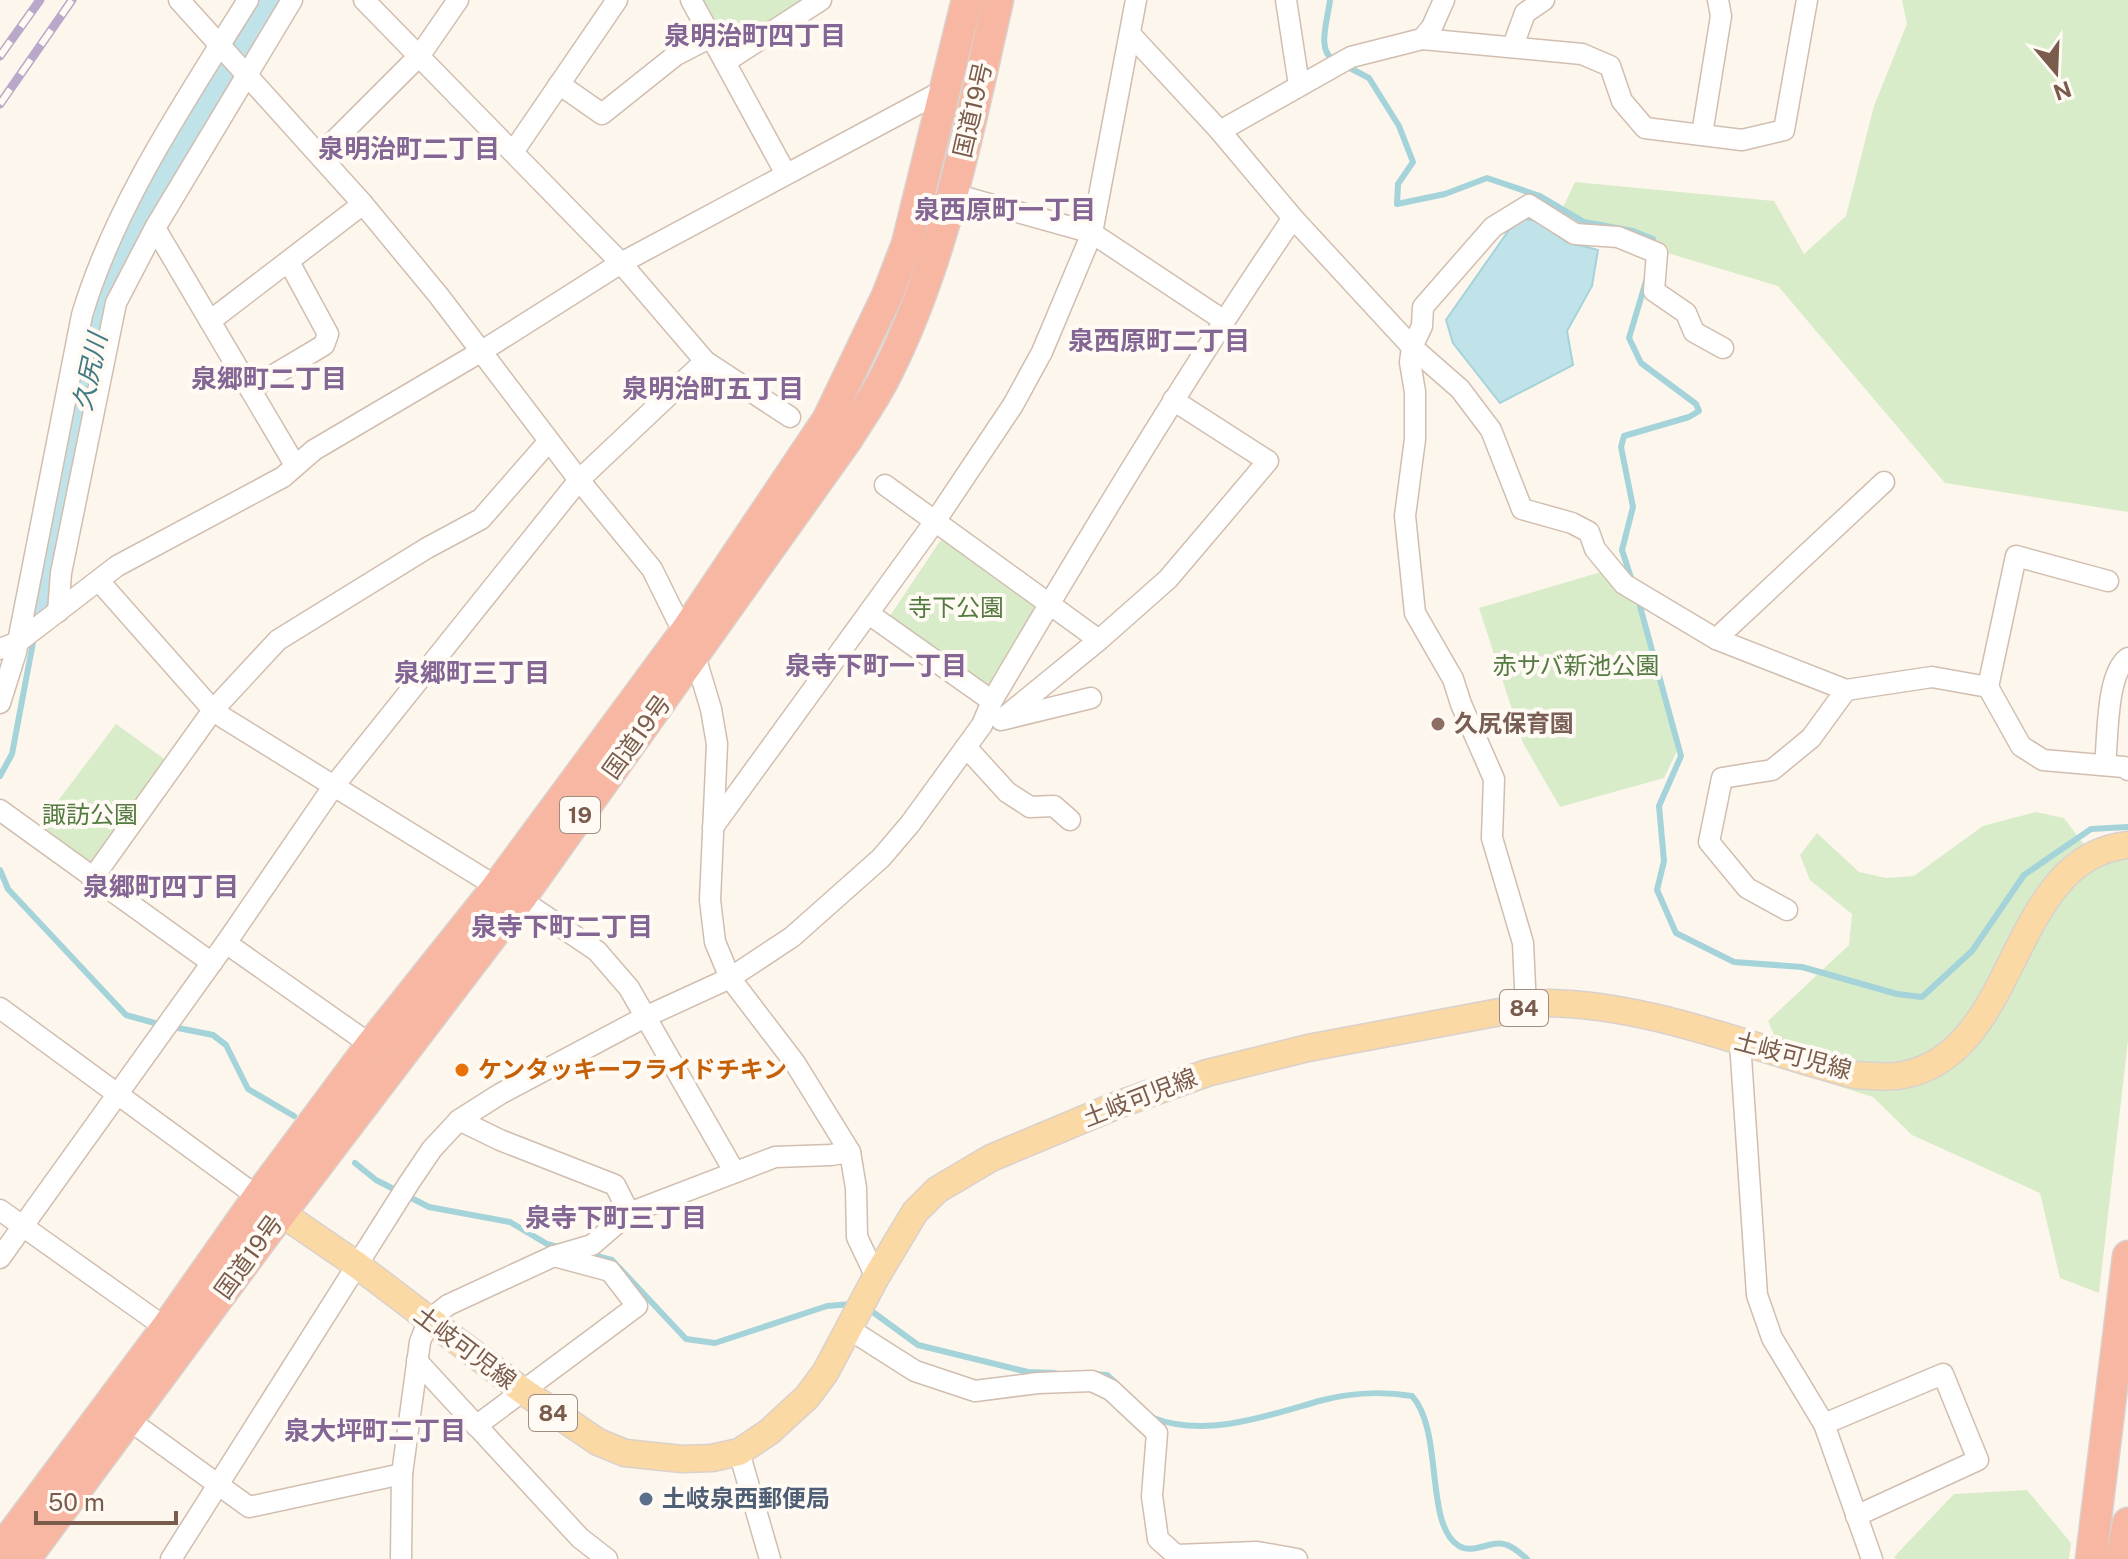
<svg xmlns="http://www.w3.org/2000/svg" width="2128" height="1559" viewBox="0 0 2128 1559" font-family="'Public Sans','Noto Sans JP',sans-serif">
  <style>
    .green { fill: #d8ecc9 }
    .water { fill: #bfe3e8; stroke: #a5d3da; stroke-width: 2 }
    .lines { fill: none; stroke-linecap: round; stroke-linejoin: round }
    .stream { stroke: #a5d3da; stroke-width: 6 }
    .river { stroke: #bfe3e8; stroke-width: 34 }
    .minor-casing { stroke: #d1beb0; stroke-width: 23 }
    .major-casing { stroke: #dad1cd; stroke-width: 29 }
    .highway-casing { stroke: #dad1cd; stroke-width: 33 }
    .minor { stroke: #fff; stroke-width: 20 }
    .major { stroke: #fbd9a5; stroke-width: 26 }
    .highway { stroke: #f7b7a3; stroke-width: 30 }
    .rail-casing { stroke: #b9a8c9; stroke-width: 9 }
    .rail { stroke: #fffaf3; stroke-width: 6; stroke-dasharray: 18; stroke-linecap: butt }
    .education-dot { fill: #8d6e63; stroke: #fffaf3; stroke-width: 3 }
    .food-dot { fill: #e8710a; stroke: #fffaf3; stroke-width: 3 }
    .service-dot { fill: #5c6f8a; stroke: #fffaf3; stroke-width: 3 }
    .labels { text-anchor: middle; stroke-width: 8; stroke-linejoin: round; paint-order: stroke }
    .shield { fill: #fffaf3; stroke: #a28b7f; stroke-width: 2 }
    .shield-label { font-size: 22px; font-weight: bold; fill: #7a5c4d }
    .street-label { font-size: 24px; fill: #7a5c4d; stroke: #fffaf3 }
    .park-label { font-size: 24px; fill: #537a41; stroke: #fffaf3 }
    .education-label { font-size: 24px; font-weight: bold; fill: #785e54; stroke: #fffaf3; text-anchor: start }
    .food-label { font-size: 24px; font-weight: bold; fill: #c56008; stroke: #fffaf3; text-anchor: start }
    .service-label { font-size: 24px; font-weight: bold; fill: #4e5e75; stroke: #fffaf3; text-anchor: start }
    .neighbourhood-label { font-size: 26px; font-weight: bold; fill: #846695; stroke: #fffaf3 }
    .water-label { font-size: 26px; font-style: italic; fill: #437c86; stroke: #fffaf3 }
  </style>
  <rect width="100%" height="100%" fill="#fdf6ec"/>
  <g class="green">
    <path d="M698,0h116l-85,52z"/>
    <path d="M1902,0h226v512l-183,-29 -167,-197 -221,-66 18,-38 199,19 30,53 42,-38 28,-110 33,-82z"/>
    <path d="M945,540l89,64 1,7 -47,77 -100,-69 52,-78z"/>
    <path d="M1601,572l37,35 39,144 -13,27 -104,29 -37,-64 -44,-135z"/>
    <path d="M116,724l47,34 3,10 -71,99 -56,-41z"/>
    <path d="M2036,812l28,6 33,44 31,-6v184l-29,253 -39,-15 -20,-85 -128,-58 -39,-38 -51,-16 -43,-35 -11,-25 81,-76 3,-31 -42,-34 -10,-25 17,-22 42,39 27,6 28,-2 69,-50z"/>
    <path d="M2027,1490l44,53 -2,16h-173l-2,-2 60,-63z"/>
  </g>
  <path class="water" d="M1525,219l12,2 30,21 31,8 -6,36 -25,45 6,34 -73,38 -47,-60 -7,-23 63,-90z"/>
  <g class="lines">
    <g class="stream">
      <path d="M1330,0c-2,19 -14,51 4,60"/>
      <path d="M1344,65l25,13 30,48 14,36 -15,22 -1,20 48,-10 42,-16 53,18 44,26 49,9 20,8 -1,7"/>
      <path d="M1632,581l-10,-31 11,-43 -12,-60 3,-11 65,-19 10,-6 -3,-7 -55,-41 -12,-25 17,-57"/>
      <path d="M1638,599l43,157 -22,50 5,55 -7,29 19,43 58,29 68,5 95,27 25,3 50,-46 52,-76 67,-46 37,-2"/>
      <path d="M37,622l3,-17"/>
      <path d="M0,776l12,-22 22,-117"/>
      <path d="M0,870l8,19 118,126 36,10"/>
      <path d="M173,1027l40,8 13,10 22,44 46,27"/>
      <path d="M355,1163l21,17 53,27 81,15 37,22 11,3"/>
      <path d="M585,1253l27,7 74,79 29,4 112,-37 25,-2"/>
      <path d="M866,1307l52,38 110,27 27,1"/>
      <path d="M1094,1374l13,1 9,8"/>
      <path d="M1153,1418c53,20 114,-2 166,-17 29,-8 63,-10 93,-5 32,35 12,129 47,150 15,9 32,-7 48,-1 7,2 14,9 20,14"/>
    </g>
    <path class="river" d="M40,605l68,-322 109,-199 51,-84"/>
    <defs>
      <g id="minor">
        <path d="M179,0l184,204 76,92 140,184 73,89 43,87 16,53 6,35 -7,156 5,42 15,36 65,85 55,89 6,36 1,49 19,40"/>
        <path d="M364,0l257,263 84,98 85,56"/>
        <path d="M691,0l95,174"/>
        <path d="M1286,0l13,85"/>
        <path d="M1131,35l89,96 73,87 119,129 48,42 31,41 31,79 50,14 17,9 6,17 29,35 92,55 130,51 86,-13 56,10 33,59 22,14 81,7 4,3"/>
        <path d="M1422,39l160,15 28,12 12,35 23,27 97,12 42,-10 23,-130"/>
        <path d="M1513,46l12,-33 19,-13"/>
        <path d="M725,62l96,-62"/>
        <path d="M559,84l43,30 74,-59 35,-18"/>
        <path d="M1220,131l131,-74 71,-18 10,-12 12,-27"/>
        <path d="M1702,134l19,-118 -3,-16"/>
        <path d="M513,152l104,-152"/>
        <path d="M321,154l99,-99 38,-55"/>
        <path d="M954,194l138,39 131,87"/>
        <path d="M155,228l140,237"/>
        <path d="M210,321l153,-117"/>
        <path d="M250,389l74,-44 4,-11 -39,-72"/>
        <path d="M885,485l214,155"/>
        <path d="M99,581l114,129 11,8 273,169"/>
        <path d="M58,612l3,-39 55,-270 39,-75 137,-228"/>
        <path d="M869,614l123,87"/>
        <path d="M1716,639l168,-157"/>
        <path d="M0,649l18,-7 99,-76 166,-89 31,-27 168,-99 139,-88 325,-174"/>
        <path d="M1988,687l28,-131 92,25"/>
        <path d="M0,703l16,-51 66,-337c34,-113 104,-215 166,-315"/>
        <path d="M1005,719l86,-21"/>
        <path d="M1001,720l98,-80 69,-61 100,-118 -95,-61"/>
        <path d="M966,747l41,45 23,15 24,-1 16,14"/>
        <path d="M2105,765c3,-26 1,-92 23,-107"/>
        <path d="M0,810l212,153"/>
        <path d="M713,827l223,-307 77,-115 29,-53 50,-119 44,-233"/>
        <path d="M92,879l121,-169 65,-70 149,-92 54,-29 68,-78"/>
        <path d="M520,899l77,52 32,37 105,183"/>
        <path d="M1787,910l-40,-22 -38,-46 13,-64 50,-8 39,-32 35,-48"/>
        <path d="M226,943l145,102"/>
        <path d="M0,1008l258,189"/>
        <path d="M1526,1008l-3,-65 -31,-105 2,-59 -33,-75 -8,-25 -38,-66 -10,-97 10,-77v-47l-5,-30 2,-15 10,-21 1,-19 70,-80 36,-22 46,29 43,3 39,16 -3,38 32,22 8,19 29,16"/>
        <path d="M1740,1042l17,253 15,43 52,86 48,135"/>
        <path d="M459,1120l41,20 115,45 14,28"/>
        <path d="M0,1210l166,118"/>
        <path d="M0,1258l226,-315 107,-156 246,-307 126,-119"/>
        <path d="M849,1329l66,42 60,20 63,-8 54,-2 19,9 46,43 -5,63 6,43 18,16 81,-3 40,7"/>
        <path d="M417,1361l163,177 27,21"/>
        <path d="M129,1420l120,87 153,-33"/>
        <path d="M1824,1424l119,-50 35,86 -122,56"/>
        <path d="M476,1426l161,-120 -27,-35 -56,-15"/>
        <path d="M739,1452l31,107"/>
        <path d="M171,1559l238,-376 23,-34 27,-29 41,-26 145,-77 85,-39 62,-41 89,-79 29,-34 72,-99 10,-24c96,-163 194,-326 301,-483"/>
        <path d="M401,1559l1,-85 18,-132 8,-21 20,-16 106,-49 38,-11 37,-32 146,-56 56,-2 19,-3"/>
      </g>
      <path id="major" d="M265,1202l92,63 166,126 75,51 27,11 57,6 30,-1 27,-6 30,-20 38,-35 18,-24 51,-96 39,-65 22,-22 54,-32 129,-54 87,-31 101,-25 240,-45c106,2 205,46 307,72 16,1 32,3 48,0 117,-21 105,-218 225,-230"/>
      <g id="highway">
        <path d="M0,1551l166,-223 92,-131 113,-152 126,-158 188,-255 143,-213 59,-123 20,-52 60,-244"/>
        <path d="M25,1559l256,-346 239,-314 328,-461c13,-21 27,-41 38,-63 59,-116 83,-249 112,-375"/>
        <path d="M2091,1559l37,-303"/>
        <path d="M2121,1559l7,-36"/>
      </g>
    </defs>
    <use href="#minor" class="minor-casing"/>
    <use href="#major" class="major-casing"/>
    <use href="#highway" class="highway-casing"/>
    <use href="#minor" class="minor"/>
    <use href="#major" class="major"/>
    <use href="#highway" class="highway"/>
    <defs>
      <g id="rail">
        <path d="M0,56l40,-56"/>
        <path d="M0,104l72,-104"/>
      </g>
    </defs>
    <use href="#rail" class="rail-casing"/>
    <use href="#rail" class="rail"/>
  </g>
  <circle class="education-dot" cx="1438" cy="724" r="8"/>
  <circle class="food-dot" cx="462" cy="1070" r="8"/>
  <circle class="service-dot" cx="646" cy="1499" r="8"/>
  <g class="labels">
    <g class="shield">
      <rect x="560" y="797" width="40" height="36" rx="6"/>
      <rect x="1500" y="990" width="48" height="36" rx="6"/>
      <rect x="529" y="1395" width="48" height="36" rx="6"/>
    </g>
    <g class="shield-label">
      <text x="580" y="823">19</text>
      <text x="1524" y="1016">84</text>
      <text x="553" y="1421">84</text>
    </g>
    <g class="street-label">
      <text transform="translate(973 110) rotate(-77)" y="8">国道19号</text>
      <text transform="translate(637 737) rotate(-54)" y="8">国道19号</text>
      <text transform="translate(1793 1056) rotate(15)" y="8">土岐可児線</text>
      <text transform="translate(1140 1098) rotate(-21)" y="8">土岐可児線</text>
      <text transform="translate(249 1257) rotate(-54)" y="8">国道19号</text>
      <text transform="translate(465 1348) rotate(37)" y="8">土岐可児線</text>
    </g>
    <g class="park-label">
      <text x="956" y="616">寺下公園</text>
      <text x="1576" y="674">赤サバ新池公園</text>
      <text x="90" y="823">諏訪公園</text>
    </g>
    <g class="education-label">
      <text x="1454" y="732">久尻保育園</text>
    </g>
    <g class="food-label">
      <text x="478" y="1078">ケンタッキーフライドチキン</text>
    </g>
    <g class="service-label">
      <text x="662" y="1507">土岐泉西郵便局</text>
    </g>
    <g class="neighbourhood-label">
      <text x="755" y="45">泉明治町四丁目</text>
      <text x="409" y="158">泉明治町二丁目</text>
      <text x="1005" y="219">泉西原町一丁目</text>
      <text x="1159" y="350">泉西原町二丁目</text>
      <text x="269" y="388">泉郷町二丁目</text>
      <text x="713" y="398">泉明治町五丁目</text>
      <text x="876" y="675">泉寺下町一丁目</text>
      <text x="472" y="682">泉郷町三丁目</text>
      <text x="161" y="896">泉郷町四丁目</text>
      <text x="562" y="936">泉寺下町二丁目</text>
      <text x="616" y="1227">泉寺下町三丁目</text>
      <text x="375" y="1440">泉大坪町二丁目</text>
    </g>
    <g class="water-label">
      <text transform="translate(90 372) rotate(-78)" y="9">久尻川</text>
    </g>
  </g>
  <g transform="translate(2056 72) rotate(161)" stroke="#fffaf3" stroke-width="6" paint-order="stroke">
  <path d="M0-6L14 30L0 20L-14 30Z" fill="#7a5c4d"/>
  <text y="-12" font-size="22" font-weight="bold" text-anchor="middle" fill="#7a5c4d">N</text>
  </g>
  <path d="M36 1511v12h140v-12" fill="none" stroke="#7a5c4d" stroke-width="4"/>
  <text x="48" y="1511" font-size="24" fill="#7a5c4d" stroke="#fffaf3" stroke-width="6" paint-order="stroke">50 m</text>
</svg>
